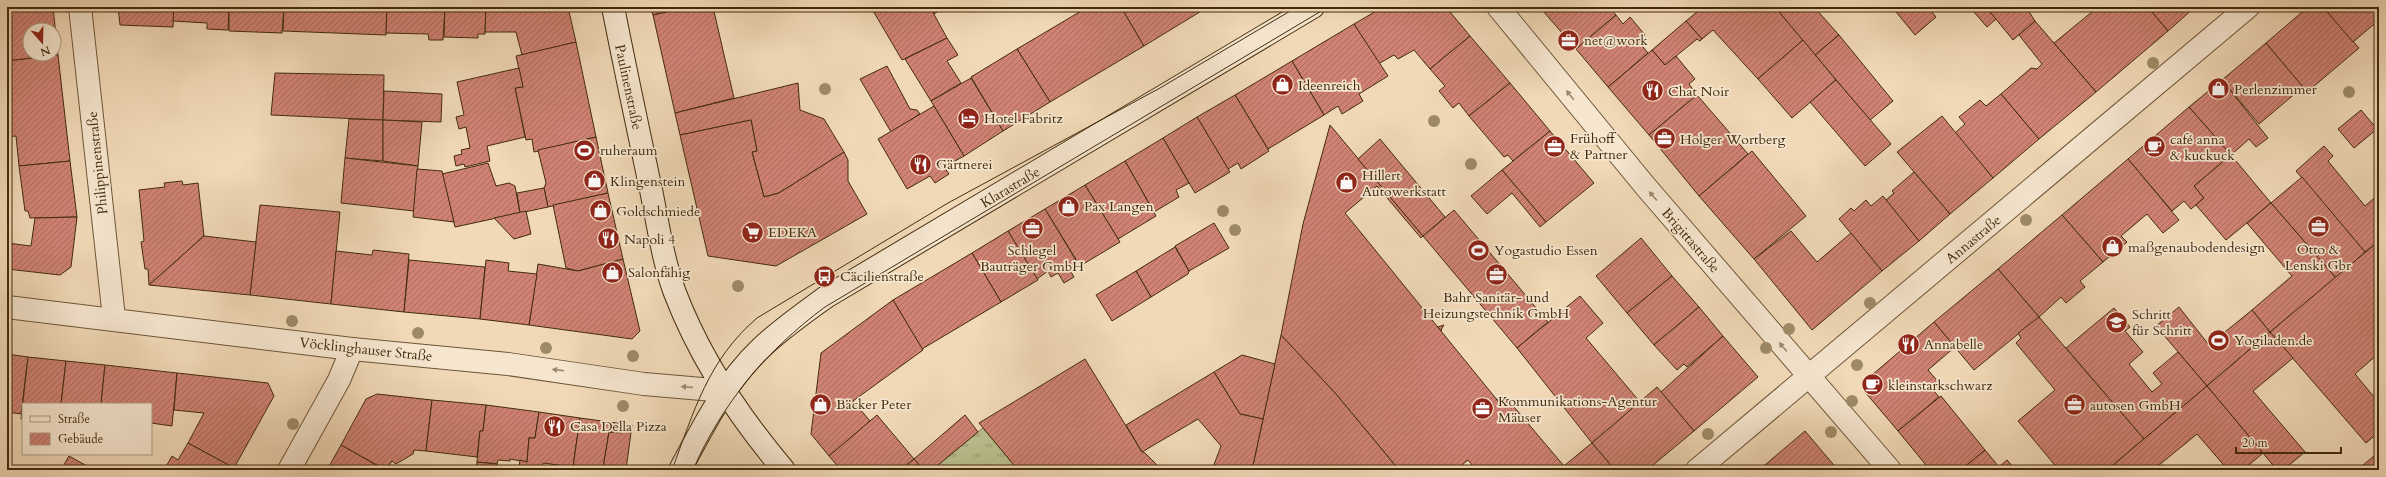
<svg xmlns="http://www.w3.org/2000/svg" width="2386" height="477" viewBox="0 0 2386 477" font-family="Cardo,serif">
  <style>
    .grass { fill: url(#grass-tufts); stroke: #7e754c }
    .building { fill: url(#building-hatch); stroke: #422b0b; fill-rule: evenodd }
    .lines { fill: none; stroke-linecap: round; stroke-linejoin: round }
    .street-casing { stroke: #6e5636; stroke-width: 24 }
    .secondary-casing { stroke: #422b0b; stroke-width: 24 }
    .street { stroke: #f6e6d0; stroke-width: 22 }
    .secondary { stroke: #f6e6d0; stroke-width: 22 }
    .tram { stroke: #422b0b; stroke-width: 1 }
    .tree { fill: #9e8a67 }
    .oneway { fill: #9c886e }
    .labels { text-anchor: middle; stroke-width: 3.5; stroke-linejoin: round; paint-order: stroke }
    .poi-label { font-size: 14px; fill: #422b0b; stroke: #f6e6d0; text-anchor: start }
    .street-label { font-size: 14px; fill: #422b0b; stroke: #f6e6d0 }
  </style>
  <defs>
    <pattern id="grass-tufts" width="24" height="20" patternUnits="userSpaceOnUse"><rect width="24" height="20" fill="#babf8e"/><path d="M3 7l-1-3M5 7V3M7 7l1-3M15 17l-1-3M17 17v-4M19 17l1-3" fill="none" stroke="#999b72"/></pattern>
    <pattern id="building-hatch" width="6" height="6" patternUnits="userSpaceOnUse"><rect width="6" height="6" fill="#d08274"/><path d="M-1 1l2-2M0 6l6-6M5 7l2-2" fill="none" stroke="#aa6b5d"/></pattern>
  </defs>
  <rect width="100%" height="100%" fill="#f1d9b7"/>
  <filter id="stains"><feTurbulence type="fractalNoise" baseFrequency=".005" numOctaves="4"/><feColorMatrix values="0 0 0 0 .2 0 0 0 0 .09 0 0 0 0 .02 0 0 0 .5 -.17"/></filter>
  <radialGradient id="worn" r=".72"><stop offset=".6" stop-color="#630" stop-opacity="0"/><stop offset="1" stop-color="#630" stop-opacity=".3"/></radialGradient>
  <path class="grass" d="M983,428l35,42h-86z"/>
  <g class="building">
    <path d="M7,7h46l5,48 -51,6zM30,30h24v24h-24z"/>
    <path d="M118,7h56l-1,20 -53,-2z"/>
    <path d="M174,7h55l-1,23 -21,-1v-6l-34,-2z"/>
    <path d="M229,7h55l-2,26 -53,-2z"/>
    <path d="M284,7h103l-1,28 -103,-4z"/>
    <path d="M387,7h58l-2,33h-14l-1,-6 -42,-1z"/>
    <path d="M445,7h41l-1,27h-7v4l-34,-1z"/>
    <path d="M486,7h82l8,35 -54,13 -6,-23h-31z"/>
    <path d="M651,7h38l-36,8z"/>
    <path d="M689,7h24l21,91 -59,15 -22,-98z"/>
    <path d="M875,7h55l17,31 -45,22 -30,-51z"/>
    <path d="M930,7h15l-11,7z"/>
    <path d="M1088,7h33l23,39 -94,56 -33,-53z"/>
    <path d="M1121,7h80l2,3 -59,36z"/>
    <path d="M1383,7h63l24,29 -40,33 -16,-19 -16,9 -4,-4 -16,9 -24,-40z"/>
    <path d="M1547,7h62l7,8 -40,34 -33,-38z"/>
    <path d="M1703,7h72l28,33 -45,39 -45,-49 -11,9 -16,-18z"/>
    <path d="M1775,7h39l25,28 -24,20z"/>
    <path d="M1892,7h36l8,10 -21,18z"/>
    <path d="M1979,7h7l10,12 -9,8 -14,-16z"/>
    <path d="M1986,7h40l9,14 -22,19z"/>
    <path d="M2098,7h50l20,24 -72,61 -42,-49z"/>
    <path d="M2148,7h47l-27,24z"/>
    <path d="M2308,7h15l36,41 -52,44 -41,-49z"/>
    <path d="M2323,7h56v13l-26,22z"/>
    <path d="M1616,15l7,9 7,-7 15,18 -7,6 10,12 -40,34 -32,-38z"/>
    <path d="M1686,21l16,18 -2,2 -3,-2 -32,26 -13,-15z"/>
    <path d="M2035,21l61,71 -57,47 -38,-45 30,-26 6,1 5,-5 -23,-29z"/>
    <path d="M1354,24l34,52 -29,18 4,7 -21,13 -4,-8 -14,9 -32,-54z"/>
    <path d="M1839,35l54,66 -23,19 -55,-65z"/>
    <path d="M1470,36l40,47 -41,33 -10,-13 -6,5 -14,-17 6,-5 -15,-17z"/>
    <path d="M947,38l11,17 -11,6 14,22 -30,18 -26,-42z"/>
    <path d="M1803,40l33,40 -44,38 -34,-39z"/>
    <path d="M576,42l20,95 -62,15 -2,-13 -6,1 -11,-52 8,-1 -7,-31z"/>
    <path d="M2266,43l37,44 -44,37 -37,-44z"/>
    <path d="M1017,49l33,53 -47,29 -32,-54z"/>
    <path d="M1652,50l13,15 11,-9 19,23 -6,5 8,11 -48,40 -41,-48z"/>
    <path d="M58,55l12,106 -51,5 -3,-30 -9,1v-76z"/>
    <path d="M1292,61l32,54 -56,34 -33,-54z"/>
    <path d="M887,66l23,43 7,1 3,4 -29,18 -31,-53z"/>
    <path d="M519,68l4,19 -8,1 10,49 -38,9 3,15 -25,6 -1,-3 -8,2 -2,-10 8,-2 -1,-4 9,-2 -4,-21 -7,2 -3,-12 8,-2 -7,-33z"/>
    <path d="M275,73l109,2 -1,45 -112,-5z"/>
    <path d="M971,78l32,53 -39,25 -33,-55z"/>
    <path d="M1836,80l55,64 -26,22 -55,-64z"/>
    <path d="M2222,80l46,58 -12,9 -7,-8 -18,16 -42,-48z"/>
    <path d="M798,83l2,27 24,9 20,33 -65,41 -15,4 -12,-45 5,-1 -6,-31 -71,15 -5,-22z"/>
    <path d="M1510,83l40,48 -37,30 -5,-6 -4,2 -35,-41z"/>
    <path d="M384,91l58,3 -1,28 -58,-2z"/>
    <path d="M2001,94l38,45 -46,39 -38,-45 10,-9 -6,-7 21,-17 6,6z"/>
    <path d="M1235,95l34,56 -28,18 -3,-6 -10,6 -31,-52z"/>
    <path d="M1697,95l51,59 -49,42 -50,-61z"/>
    <path d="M934,106l30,50 -20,11 5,7 -14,9 -5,-7 -23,13 -29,-50z"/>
    <path d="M2189,107l42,48 -37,31 10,12 -13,11 -7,-8 -12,10 -44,-52z"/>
    <path d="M2361,110l16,19 -23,19 -16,-19z"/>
    <path d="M1942,116l51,62 -43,36 -53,-62z"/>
    <path d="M1197,117l33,55 -35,21 -32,-55z"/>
    <path d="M349,119l34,1v41l-38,-3z"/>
    <path d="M383,120l39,2 -4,44 -35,-5z"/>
    <path d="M751,120l6,31 -5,1 12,45 15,-4 65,-41 4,8v21l19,33 -91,52 -68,-10 -28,-121z"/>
    <path d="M1330,125l93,111 -2,2 -44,-52 -32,27 157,193 7,-5 55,65 -5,4h-83l-8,-10 -12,10h-57l-63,-76 -55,-59 22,-111z"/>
    <path d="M1550,131l44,52 -48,39 -44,-52z"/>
    <path d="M596,137l12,56 -60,14 -4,-19 2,-5 -8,-33z"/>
    <path d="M1163,138l26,45 -13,7 3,7 -25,15 -29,-51z"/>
    <path d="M1380,139l65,78 -22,19 -65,-77z"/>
    <path d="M2324,146l9,10 -5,5 37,45 14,-12v47l-14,11 -69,-81z"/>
    <path d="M1752,151l54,65 -52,43 -55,-63z"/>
    <path d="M2231,155l40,48 -45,37 -30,-35 8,-7 -10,-12z"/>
    <path d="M345,158l73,8 -4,45 -73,-8z"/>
    <path d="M2128,159l51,61 -16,13 -16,-19 -26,22 6,6 -24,20 -41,-47z"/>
    <path d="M70,161l7,56 -47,1 -2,-7h-3l-6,-45z"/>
    <path d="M1125,161l31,55 -38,23 -33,-54z"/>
    <path d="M488,163l8,23 13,-3 6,3 5,27 -65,14 -13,-53z"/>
    <path d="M417,169l25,2 12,51 -41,-5z"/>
    <path d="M1502,170l44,52 -6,5 -28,-34 -25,21 -16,-18z"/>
    <path d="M1914,172l36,42 -31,27 -33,-41 8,-7 -2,-2z"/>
    <path d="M2302,177l63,75 -29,26 -65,-75z"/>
    <path d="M182,181l1,4 15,-2 6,53 -55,49 -1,-16h-3l-4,-27 3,-1 -5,-51 26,-3 -1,-4z"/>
    <path d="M1085,185l35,57 -40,24 -35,-57z"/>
    <path d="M544,188l4,19 -28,6 -3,-20z"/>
    <path d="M608,193l15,66 -45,12 -12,-3 -13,-63z"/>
    <path d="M1883,196l36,45 -37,30 -43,-52 12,-11 3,3 12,-11 5,6z"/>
    <path d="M2271,203l65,75 -66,54 -18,-22 40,-34 -45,-53z"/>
    <path d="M260,205l80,7 -9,92 -81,-9z"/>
    <path d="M1045,209l32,53 -9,5 6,10 -10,6 -6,-10 -7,4 -3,-6 -11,8 -29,-48z"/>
    <path d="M1454,210l94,112 -31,26 -94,-112z"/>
    <path d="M526,211l5,23 -17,5 -20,-21z"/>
    <path d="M2062,215l41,47 -23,19 5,6 -19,16 -5,-6 -22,20 -41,-48z"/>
    <path d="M77,217l-6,50 -11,8 -53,-6v-26l24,3 4,-28z"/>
    <path d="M1214,223l15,25 -40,23 -14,-25z"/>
    <path d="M1008,231l30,49 -37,22 -29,-49z"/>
    <path d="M1791,231l26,31 34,-29 31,38 -70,59 -58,-71z"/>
    <path d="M204,236l52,6 -6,53 -101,-10z"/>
    <path d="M1641,238l31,38 -45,37 -31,-37z"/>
    <path d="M2379,241v112l-24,21 24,29v29l-13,11 -96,-111z"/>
    <path d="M1175,247l14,24 -1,3 -37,23 -15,-26z"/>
    <path d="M373,250l36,4 -5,58 -73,-8 5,-53 36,4z"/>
    <path d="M972,253l29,49 -79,47 -29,-49z"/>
    <path d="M623,259l17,72 -8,8 -103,-14 9,-61 40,7z"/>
    <path d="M409,260l76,7 -5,52 -76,-7z"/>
    <path d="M486,260l23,3 -1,8 29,3 -8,51 -49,-6z"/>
    <path d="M1998,269l41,48 -65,53 -40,-48z"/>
    <path d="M1136,271l15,26 -39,24 -16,-26z"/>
    <path d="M1672,276l27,31 -45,38 -27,-32z"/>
    <path d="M1580,296l23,27 -17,15 54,64 -48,41 -75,-95z"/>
    <path d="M893,300l30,50 -70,51 17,20 -41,35 -18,-22 10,-81z"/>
    <path d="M1699,307l24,29 -36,31 -3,-3 -7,6 -23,-25z"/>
    <path d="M2179,307l30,38 43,-35 18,22 -63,54 -51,-60z"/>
    <path d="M2114,308l16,19 -5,4 18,21 -14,12 23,28 10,-8 -9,-11 25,-21 29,34 -63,53 -78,-91z"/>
    <path d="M2039,317l105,122 -37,31h-48l-41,-49 37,-31 -39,-47 5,-5 -3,-5z"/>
    <path d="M1934,322l21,25 -27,23 13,15 -7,6 5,6 -41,34 -33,-39v-11z"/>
    <path d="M1444,325l-2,3 -1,3 -3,-4z"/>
    <path d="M2270,332l23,26 -40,33 52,61 -22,18h-6l-70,-84z"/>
    <path d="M1281,335l55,59 63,76h-147z"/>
    <path d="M1723,336l35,41 -64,54 -33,-39z"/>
    <path d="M7,354l21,3 -7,57 -14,-2z"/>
    <path d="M1242,355l33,9 -12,55 -23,-5 -26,-42z"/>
    <path d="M28,357l38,4 -5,43h-38v15h-2z"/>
    <path d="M1085,359l57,93h2l16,16 -2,2h-140l-39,-47z"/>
    <path d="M66,361l39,4 -4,39h-40z"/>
    <path d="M105,365l72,8 -5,53 -21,-3v-19h-50z"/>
    <path d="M1214,372l26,42 23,5 -11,51h-40l9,-24 -23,-27 -56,33 -16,-27z"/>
    <path d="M177,373l91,10 6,13 -40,72 -46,-25 16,-30 -30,-3z"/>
    <path d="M2207,386l56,67 -20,17h-15l-31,-36 -44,36h-46z"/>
    <path d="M1657,387l37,44 -47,39h-32l-23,-27z"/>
    <path d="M377,394l55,6 -6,51 -12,-1 -1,4 -17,10 -4,-3 -6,9 -45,-25 25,-46z"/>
    <path d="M1941,396l44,54 -24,20h-31l-32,-39z"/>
    <path d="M1496,399l18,1 -3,3 -2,-2 -7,5z"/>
    <path d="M432,400l54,5 -3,26h-3l-3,26 -51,-6z"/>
    <path d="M486,405l53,7 -4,26h-6l-2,24 -17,-3v2l-12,-1 -1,4 -20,-2 3,-31h3z"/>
    <path d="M539,412l41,6 -7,49 -30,-4 -2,7 -22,-3 1,-7 7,2 2,-24h6z"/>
    <path d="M877,415l37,44 -14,11h-59l-12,-14z"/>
    <path d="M965,415l13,17 -46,38h-8l-10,-11z"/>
    <path d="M580,418l44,6 -2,9 -13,-1 -6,36 -30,-1z"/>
    <path d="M624,424l8,1 -6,45h-55l2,-3 30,1 6,-36 13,1z"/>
    <path d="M1805,431l33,39h-79z"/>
    <path d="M188,443l46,25 -1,2h-69l8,-14 6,4z"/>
    <path d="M1592,443l23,27h-56l23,-19z"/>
    <path d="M341,445l44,25h-58z"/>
    <path d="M1985,450l14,17 8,-7 9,10h-55z"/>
    <path d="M69,456l25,14h-33z"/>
    <path d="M2374,456l5,5v9h-22z"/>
    <path d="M914,459l10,11h-24z"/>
    <path d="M477,462l20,2 -2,6h-19z"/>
    <path d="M565,466l8,1 -2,3h-7z"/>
  </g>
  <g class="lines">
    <defs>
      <g id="street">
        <path d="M80,7l34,311"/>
        <path d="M1498,7l148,180 244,283"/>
        <path d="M7,307l345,42 156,15 136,20 81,7"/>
        <path d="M289,470l50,-90 13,-31"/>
        <path d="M1697,470l551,-463"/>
      </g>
      <g id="secondary">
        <path d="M613,7c12,61 25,122 38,183 7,34 12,71 24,103 25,65 64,124 109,177"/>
        <path d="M680,470c22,-42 46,-89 81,-122 20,-19 43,-35 65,-51l487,-290"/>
      </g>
    </defs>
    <use href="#street" class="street-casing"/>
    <use href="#secondary" class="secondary-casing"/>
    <use href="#street" class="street"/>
    <use href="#secondary" class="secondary"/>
    <g class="tram">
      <path d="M672,470c22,-59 36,-110 85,-152l191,-115 212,-115 137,-81"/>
      <path d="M693,470c29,-67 74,-120 132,-163l503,-300"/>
    </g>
  </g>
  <g class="tree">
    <circle cx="2153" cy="63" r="6"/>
    <circle cx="825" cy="89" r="6"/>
    <circle cx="2349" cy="92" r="6"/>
    <circle cx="1434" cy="121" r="6"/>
    <circle cx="1471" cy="164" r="6"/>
    <circle cx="1223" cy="211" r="6"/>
    <circle cx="2026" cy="220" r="6"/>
    <circle cx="1235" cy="230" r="6"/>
    <circle cx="738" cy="286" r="6"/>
    <circle cx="1870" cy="303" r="6"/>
    <circle cx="292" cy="321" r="6"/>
    <circle cx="1789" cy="329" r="6"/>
    <circle cx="418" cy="333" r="6"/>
    <circle cx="546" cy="348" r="6"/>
    <circle cx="1766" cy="348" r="6"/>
    <circle cx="633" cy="356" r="6"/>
    <circle cx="1857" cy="365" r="6"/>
    <circle cx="1852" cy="401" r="6"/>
    <circle cx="623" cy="406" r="6"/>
    <circle cx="293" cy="424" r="6"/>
    <circle cx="1831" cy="432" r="6"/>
    <circle cx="1708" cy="434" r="6"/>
  </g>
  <defs><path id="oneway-solid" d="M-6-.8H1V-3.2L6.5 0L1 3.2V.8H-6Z"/></defs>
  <g class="oneway">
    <use href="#oneway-solid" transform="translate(1570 95) rotate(-129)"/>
    <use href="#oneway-solid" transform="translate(1653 196) rotate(-131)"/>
    <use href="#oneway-solid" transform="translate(1783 347) rotate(-131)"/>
    <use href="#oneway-solid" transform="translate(558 370) rotate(-173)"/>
    <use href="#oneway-solid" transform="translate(687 387) rotate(-176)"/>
  </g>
  <defs>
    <symbol id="office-disc" viewBox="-11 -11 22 22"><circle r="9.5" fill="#8f2418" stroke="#f6e6d0"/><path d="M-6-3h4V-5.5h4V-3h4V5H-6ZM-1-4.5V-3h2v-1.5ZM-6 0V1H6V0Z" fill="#fff"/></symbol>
    <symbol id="shop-disc" viewBox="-11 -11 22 22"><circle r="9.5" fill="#8f2418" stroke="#f6e6d0"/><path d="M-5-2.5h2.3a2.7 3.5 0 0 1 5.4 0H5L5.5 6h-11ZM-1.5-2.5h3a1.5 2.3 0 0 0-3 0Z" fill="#fff"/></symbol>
    <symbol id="restaurant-disc" viewBox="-11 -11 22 22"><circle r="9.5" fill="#8f2418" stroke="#f6e6d0"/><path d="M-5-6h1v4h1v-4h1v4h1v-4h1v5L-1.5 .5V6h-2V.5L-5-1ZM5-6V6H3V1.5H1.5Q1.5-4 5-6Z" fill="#fff"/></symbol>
    <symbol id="hotel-disc" viewBox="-11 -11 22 22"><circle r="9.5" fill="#8f2418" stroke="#f6e6d0"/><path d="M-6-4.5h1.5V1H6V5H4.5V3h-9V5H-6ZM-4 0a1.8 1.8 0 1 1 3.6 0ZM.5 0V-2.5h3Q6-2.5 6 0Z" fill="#fff"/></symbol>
    <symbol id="cafe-disc" viewBox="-11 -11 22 22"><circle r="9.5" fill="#8f2418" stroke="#f6e6d0"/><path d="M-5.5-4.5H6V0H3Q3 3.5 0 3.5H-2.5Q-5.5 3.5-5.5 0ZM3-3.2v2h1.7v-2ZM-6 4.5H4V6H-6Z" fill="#fff"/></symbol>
    <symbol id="stadium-disc" viewBox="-11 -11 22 22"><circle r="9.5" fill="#8f2418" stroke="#f6e6d0"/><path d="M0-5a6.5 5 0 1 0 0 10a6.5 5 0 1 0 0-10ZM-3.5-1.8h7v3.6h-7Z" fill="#fff"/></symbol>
    <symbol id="supermarket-disc" viewBox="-11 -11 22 22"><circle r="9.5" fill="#8f2418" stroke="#f6e6d0"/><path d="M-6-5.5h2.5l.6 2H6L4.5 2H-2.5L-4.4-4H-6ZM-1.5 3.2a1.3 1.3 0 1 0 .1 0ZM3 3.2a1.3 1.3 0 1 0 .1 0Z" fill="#fff"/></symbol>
    <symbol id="bus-disc" viewBox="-11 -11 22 22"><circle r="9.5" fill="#8f2418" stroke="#f6e6d0"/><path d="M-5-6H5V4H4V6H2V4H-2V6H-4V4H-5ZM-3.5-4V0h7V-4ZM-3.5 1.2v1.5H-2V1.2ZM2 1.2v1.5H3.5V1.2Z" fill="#fff"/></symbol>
    <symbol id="school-disc" viewBox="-11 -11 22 22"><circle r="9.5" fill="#8f2418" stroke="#f6e6d0"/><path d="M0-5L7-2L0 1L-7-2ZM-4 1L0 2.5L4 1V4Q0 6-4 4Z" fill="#fff"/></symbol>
  </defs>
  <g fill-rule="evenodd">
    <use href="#office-disc" x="1556" y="28" width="25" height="25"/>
    <use href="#shop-disc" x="1270" y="72" width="25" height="25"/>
    <use href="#shop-disc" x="2206" y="76" width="25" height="25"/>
    <use href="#restaurant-disc" x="1640" y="78" width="25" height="25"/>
    <use href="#hotel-disc" x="956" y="106" width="25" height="25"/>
    <use href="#office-disc" x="1652" y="126" width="25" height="25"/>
    <use href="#office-disc" x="1542" y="134" width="25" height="25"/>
    <use href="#cafe-disc" x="2142" y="134" width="25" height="25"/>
    <use href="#stadium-disc" x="572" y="138" width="25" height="25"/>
    <use href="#restaurant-disc" x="908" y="152" width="25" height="25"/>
    <use href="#shop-disc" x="582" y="168" width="25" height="25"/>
    <use href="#shop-disc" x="1334" y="170" width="25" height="25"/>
    <use href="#shop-disc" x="1056" y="194" width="25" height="25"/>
    <use href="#shop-disc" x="588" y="198" width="25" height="25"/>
    <use href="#office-disc" x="2306" y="214" width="25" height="25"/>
    <use href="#office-disc" x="1020" y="216" width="25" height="25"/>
    <use href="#supermarket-disc" x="740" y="220" width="25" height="25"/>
    <use href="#restaurant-disc" x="596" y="226" width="25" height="25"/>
    <use href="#shop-disc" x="2100" y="234" width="25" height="25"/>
    <use href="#stadium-disc" x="1466" y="238" width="25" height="25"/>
    <use href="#shop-disc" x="600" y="260" width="25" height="25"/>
    <use href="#office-disc" x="1484" y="262" width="25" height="25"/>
    <use href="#bus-disc" x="812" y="264" width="25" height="25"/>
    <use href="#school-disc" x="2104" y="310" width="25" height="25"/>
    <use href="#stadium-disc" x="2206" y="328" width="25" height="25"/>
    <use href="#restaurant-disc" x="1896" y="332" width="25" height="25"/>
    <use href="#cafe-disc" x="1860" y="372" width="25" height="25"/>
    <use href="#shop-disc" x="808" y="392" width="25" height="25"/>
    <use href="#office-disc" x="2062" y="392" width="25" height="25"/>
    <use href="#office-disc" x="1470" y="396" width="25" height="25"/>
    <use href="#restaurant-disc" x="542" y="414" width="25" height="25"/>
  </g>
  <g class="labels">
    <g class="poi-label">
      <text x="1584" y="45">net@work</text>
      <text x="1298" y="90">Ideenreich</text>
      <text x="2234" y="94">Perlenzimmer</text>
      <text x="1668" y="96">Chat Noir</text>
      <text x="984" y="123">Hotel Fabritz</text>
      <text x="1570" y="143">Frühoff<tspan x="1570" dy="16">&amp; Partner</tspan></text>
      <text x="1680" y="144">Holger Wortberg</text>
      <text x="2170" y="144">café anna<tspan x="2170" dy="16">&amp; kuckuck</tspan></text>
      <text x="600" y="155">ruheraum</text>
      <text x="936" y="169">Gärtnerei</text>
      <text x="1362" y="180">Hillert<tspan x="1362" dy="16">Autowerkstatt</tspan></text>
      <text x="610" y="186">Klingenstein</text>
      <text x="1084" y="211">Pax Langen</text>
      <text x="616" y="216">Goldschmiede</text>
      <text x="768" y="237">EDEKA</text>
      <text x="624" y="244">Napoli 4</text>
      <text x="2128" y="252">maßgenaubodendesign</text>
      <text x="2318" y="254" text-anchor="middle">Otto &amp;<tspan x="2318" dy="16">Lenski Gbr</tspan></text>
      <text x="1032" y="255" text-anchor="middle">Schlegel<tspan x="1032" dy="16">Bauträger GmbH</tspan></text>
      <text x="1494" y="255">Yogastudio Essen</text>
      <text x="628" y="277">Salonfähig</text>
      <text x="840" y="281">Cäcilienstraße</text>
      <text x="1496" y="302" text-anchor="middle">Bahr Sanitär- und<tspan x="1496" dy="16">Heizungstechnik GmbH</tspan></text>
      <text x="2132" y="319">Schritt<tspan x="2132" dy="16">für Schritt</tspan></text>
      <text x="2234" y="345">Yogiladen.de</text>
      <text x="1924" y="349">Annabelle</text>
      <text x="1888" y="390">kleinstarkschwarz</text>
      <text x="1498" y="406">Kommunikations-Agentur<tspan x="1498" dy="16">Mäuser</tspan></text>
      <text x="836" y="409">Bäcker Peter</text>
      <text x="2090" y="410">autosen GmbH</text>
      <text x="570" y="431">Casa Della Pizza</text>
    </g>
    <g class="street-label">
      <text transform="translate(629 87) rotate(78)" y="5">Paulinenstraße</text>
      <text transform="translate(97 163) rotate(-96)" y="5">Philippinenstraße</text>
      <text transform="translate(1010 187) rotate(-31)" y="5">Klarastraße</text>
      <text transform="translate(1973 239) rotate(-40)" y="5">Annastraße</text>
      <text transform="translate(1691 240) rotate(49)" y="5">Brigittastraße</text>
      <text transform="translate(366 349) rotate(6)" y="5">Vöcklinghauser Straße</text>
    </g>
  </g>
  <rect width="2386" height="477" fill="none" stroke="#f1d9b7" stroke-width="24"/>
  <rect x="8" y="8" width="2370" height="461" fill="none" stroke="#422b0b" stroke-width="2"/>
  <rect x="12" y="12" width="2362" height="453" fill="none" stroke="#422b0b"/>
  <rect x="22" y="403" width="130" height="52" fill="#f6e6d0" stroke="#ae9b81"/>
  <rect x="30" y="416" width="20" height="6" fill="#f6e6d0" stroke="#ae9b81"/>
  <text x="58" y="423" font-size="12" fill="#422b0b">Straße</text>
  <rect x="30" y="433" width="20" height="12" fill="url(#building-hatch)" stroke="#ae9b81"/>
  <text x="58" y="443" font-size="12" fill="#422b0b">Gebäude</text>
  <g transform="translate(42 42) rotate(160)"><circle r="19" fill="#f6e6d0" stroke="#ae9b81"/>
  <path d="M0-3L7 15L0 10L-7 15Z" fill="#8f2418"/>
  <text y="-6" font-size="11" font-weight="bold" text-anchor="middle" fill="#422b0b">N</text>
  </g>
  <path d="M2236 447v6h105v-6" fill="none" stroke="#422b0b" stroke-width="2"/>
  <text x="2242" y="447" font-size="12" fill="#422b0b" stroke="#f6e6d0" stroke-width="3" paint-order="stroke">20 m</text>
  <rect width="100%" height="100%" filter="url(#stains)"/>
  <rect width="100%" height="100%" fill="url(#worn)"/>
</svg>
